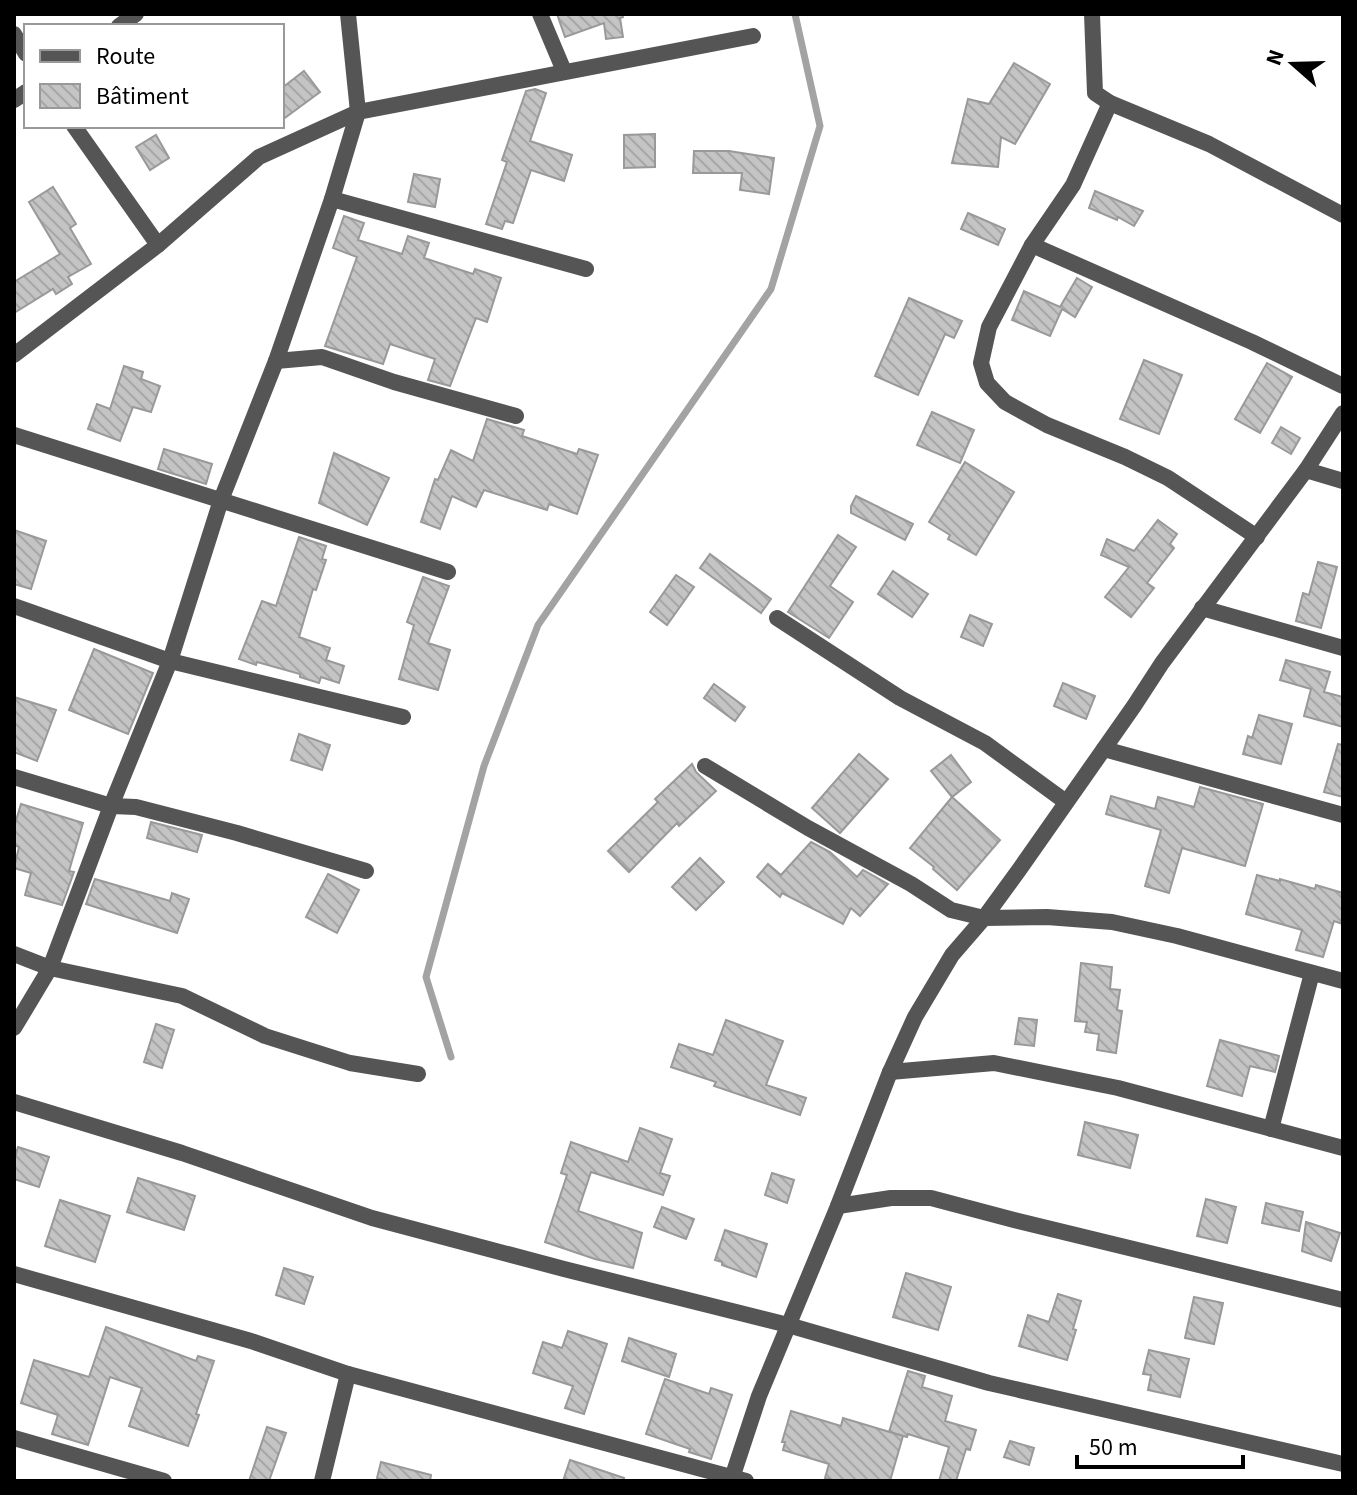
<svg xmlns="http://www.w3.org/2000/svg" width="1357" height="1495" viewBox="0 0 1357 1495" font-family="'Source Sans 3',sans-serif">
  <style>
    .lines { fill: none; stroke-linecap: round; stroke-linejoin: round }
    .stream { stroke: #a3a3a3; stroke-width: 7 }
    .building { fill: url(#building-back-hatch); stroke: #999; stroke-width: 2 }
    .minor { stroke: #555; stroke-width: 16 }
  </style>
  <defs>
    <pattern id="building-back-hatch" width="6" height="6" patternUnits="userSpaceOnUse" patternTransform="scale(2)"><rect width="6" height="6" fill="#c4c4c4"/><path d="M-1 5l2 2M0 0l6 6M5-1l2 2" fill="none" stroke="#a7a7a7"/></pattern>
  </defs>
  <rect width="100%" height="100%" fill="#fff"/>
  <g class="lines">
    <path class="stream" d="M451,1057l-25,-80 58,-211 54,-141 233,-336 49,-163 -25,-112"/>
  </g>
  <g class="building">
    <path d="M557,14h65l1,3 -3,1 3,19 -17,2 -2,-16 -39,14z"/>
    <path d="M1014,63l36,21 -35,60 -14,-7 -3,30 -46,-4 16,-64 21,5z"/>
    <path d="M304,71l16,21 -38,28v-32z"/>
    <path d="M535,89l11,4 -16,48 42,14 -8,26 -33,-11 -18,53 -8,-2 -3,8 -16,-5 21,-62 -5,-2 24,-69z"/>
    <path d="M655,134v33l-31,1v-33z"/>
    <path d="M156,135l13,23 -19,12 -14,-23z"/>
    <path d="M694,151h35l45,7 -5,36 -29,-4 2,-17h-49z"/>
    <path d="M414,174l26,5 -5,28 -27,-5z"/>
    <path d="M53,187l23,37 -6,4 21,36 -23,13 4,7 -16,10 -3,-5 -39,24v-31l46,-28 -31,-52z"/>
    <path d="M1095,191l48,20 -9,15 -16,-9 -1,3 -28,-12z"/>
    <path d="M968,213l37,16 -7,16 -37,-16z"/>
    <path d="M344,216l20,7 -6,17 44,14 6,-18 21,7 -5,15 49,16 2,-5 26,9 -14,44 -11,-4 -26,68 -22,-6 7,-21 -45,-15 -7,20 -58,-18 32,-89 -24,-9z"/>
    <path d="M1077,278l15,9 -17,30 -13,-8 -12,27 -38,-16 12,-29 36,16z"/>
    <path d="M909,298l53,23 -8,17 -9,-4 -27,61 -43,-19z"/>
    <path d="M1144,360l38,15 -23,59 -39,-15z"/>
    <path d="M1267,363l25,14 -32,56 -25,-14z"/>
    <path d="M124,366l19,6 -2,7 19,7 -9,26 -18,-5 -13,34 -32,-12 9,-25 13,5z"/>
    <path d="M932,412l42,18 -14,33 -43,-18z"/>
    <path d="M487,419l37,11 -2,6 55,18 2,-5 19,6 -21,59 -28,-10 -2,6 -63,-20 -8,17 -24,-11 -12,33 -19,-7 14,-43 3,1 13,-30 22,11z"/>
    <path d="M1281,427l19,11 -9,16 -19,-11z"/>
    <path d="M164,449l48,15 -6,20 -48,-15z"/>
    <path d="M334,453l55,25 -22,47 -48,-22z"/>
    <path d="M965,462l49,30 -38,63 -28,-16 2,-4 -21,-13z"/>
    <path d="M856,496l57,28 -8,16 -54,-27v-7z"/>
    <path d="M1158,520l19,14 -7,10 4,4 -27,35 7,5 -23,29 -26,-20 24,-30 -28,-12 6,-16 27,12z"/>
    <path d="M14,530l32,11 -15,48 -17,-5z"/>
    <path d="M838,535l18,12 -26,39 23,16 -24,36 -41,-26z"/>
    <path d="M299,537l27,9 -4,13 4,1 -10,30 -3,-1 -14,48 31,11 -4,12 18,6 -5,17 -18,-6 -2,6 -19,-6v-3l-43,-12 -1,3 -17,-6 23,-58 14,5z"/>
    <path d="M710,554l61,45 -10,14 -61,-45z"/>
    <path d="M1318,562l19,5 -16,61 -25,-7 7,-28 6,2z"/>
    <path d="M893,571l35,23 -16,23 -34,-23z"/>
    <path d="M676,575l18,12 -27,38 -17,-13z"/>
    <path d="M423,577l26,9 -21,57 22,7 -12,40 -39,-11 15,-54 -7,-3z"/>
    <path d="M970,615l22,9 -9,22 -22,-9z"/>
    <path d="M94,649l59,24 -25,61 -59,-24z"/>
    <path d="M1286,660l44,12 -6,20 19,5v30l-39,-11 7,-27 -31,-9z"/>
    <path d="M1063,683l32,13 -9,23 -32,-13z"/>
    <path d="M714,684l31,23 -10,14 -31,-23z"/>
    <path d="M14,697l42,13 -19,51 -23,-9z"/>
    <path d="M1259,715l33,9 -11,40 -38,-10 5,-18 4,2z"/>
    <path d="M299,734l31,11 -8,25 -31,-10z"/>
    <path d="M1338,744l5,1v52l-19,-5z"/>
    <path d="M859,754l29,25 -48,54 -28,-25z"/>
    <path d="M951,755l20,27 -19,15 -21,-26z"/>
    <path d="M692,764l4,8 20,19 -37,35 -2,-3 -48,49 -21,-21 50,-49 -3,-3z"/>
    <path d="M1200,787l63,17 -18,62 -63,-18 -13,45 -24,-7 16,-56 -55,-16 5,-18 44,13 3,-12 36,10z"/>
    <path d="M952,797l48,43 -43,50 -24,-21 1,-2 -24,-19z"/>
    <path d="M21,804l62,19 -14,48 5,1 -12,33 -37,-10 6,-22 -17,-5 5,-21 -5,-2v-18z"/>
    <path d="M151,822l51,13 -5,17 -50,-14z"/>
    <path d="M811,842l19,10 27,25 6,-7 25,14 -28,32 -9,-8 -8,16 -61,-31 -2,4 -23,-20 11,-13 13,11z"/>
    <path d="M700,858l24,24 -28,28 -24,-23z"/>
    <path d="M328,874l31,16 -22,43 -31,-16z"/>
    <path d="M1257,875l23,6v-2l35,10 1,-4 27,8v31l-9,-3 -11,36 -27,-7 6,-20 -56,-16z"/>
    <path d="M95,879l75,22 2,-8 17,6 -12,34 -91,-29z"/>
    <path d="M1081,963l31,4 -2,22 10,1 -3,20 5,1 -6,42 -19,-3 2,-16 -14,-2 2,-10 -12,-1z"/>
    <path d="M1019,1018l18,2 -3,26 -19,-2z"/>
    <path d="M726,1020l57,21 -17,44 40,13 -6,17 -86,-29 2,-4 -45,-15 8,-23 34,11z"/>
    <path d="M156,1024l18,6 -12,38 -18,-6z"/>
    <path d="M1220,1040l59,16 -4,16 -25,-6 -8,30 -35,-10z"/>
    <path d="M1085,1122l53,13 -8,33 -52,-13z"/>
    <path d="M640,1128l32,11 -12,34 10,3 -7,19 -72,-23 -13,39 64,22 -9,35 -38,-9 -50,-17 22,-67 -6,-2 10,-31 57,20z"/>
    <path d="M18,1147l31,10 -10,30 -25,-8v-19z"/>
    <path d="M772,1173l22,7 -7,23 -22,-8z"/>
    <path d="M138,1178l57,18 -11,34 -57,-18z"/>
    <path d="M1206,1199l30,8 -9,36 -30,-7z"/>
    <path d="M60,1200l50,16 -15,46 -50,-16z"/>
    <path d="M1266,1203l37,9 -4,19 -37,-8z"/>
    <path d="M662,1207l32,12 -8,20 -32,-12z"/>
    <path d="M1306,1222l34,11 -9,28 -29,-10z"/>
    <path d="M725,1230l42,14 -11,33 -34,-12v-3l-7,-2z"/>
    <path d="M284,1268l29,9 -9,27 -28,-9z"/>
    <path d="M906,1273l45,14 -13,43 -45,-13z"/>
    <path d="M1058,1294l23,7 -8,28 3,1 -9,30 -48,-14 9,-31 21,7z"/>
    <path d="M1194,1297l29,6 -9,41 -29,-6z"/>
    <path d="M106,1327l90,34 2,-5 16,5 -18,53 3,1 -11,31 -59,-20 13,-38 -32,-11 -22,68 -36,-11 6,-19 -37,-12 13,-43 55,17z"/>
    <path d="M568,1331l39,13 -23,70 -19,-6 8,-22 -40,-13 10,-31 19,6z"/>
    <path d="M629,1338l47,16 -7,23 -47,-16z"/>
    <path d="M1149,1350l40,9 -9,38 -32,-7 3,-15 -8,-1z"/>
    <path d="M908,1371l17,5 -3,11 30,9 -7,25 31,9 -6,20 -4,-1 -10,32h-17l10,-34 -41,-13 -1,3 -18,-5z"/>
    <path d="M665,1379l44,15 2,-6 21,7 -21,64 -22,-7 1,-3 -44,-15z"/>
    <path d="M791,1411l50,15 2,-8 60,18 -13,45h-55l-10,-3 4,-14 -46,-14 2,-8h-3z"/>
    <path d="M267,1427l19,6 -17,48h-20z"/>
    <path d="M1010,1441l24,7 -5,17 -25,-8z"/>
    <path d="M570,1460l54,18 -1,3h-60z"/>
    <path d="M381,1462l50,13 -1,6h-42l-11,-3z"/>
  </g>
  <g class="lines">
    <g class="minor">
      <path d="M540,14l24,57"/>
      <path d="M1092,14l3,79 15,10 99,41 134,71"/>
      <path d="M119,26l17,-12"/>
      <path d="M14,34l12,20"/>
      <path d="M14,100l12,-8"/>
      <path d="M1110,103l-37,82 -41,60 -43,82 -8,36 6,20 18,19 42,23 78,32 43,21 89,59"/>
      <path d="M74,126l84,119"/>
      <path d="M332,199l254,70"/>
      <path d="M1032,245l220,97 91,44"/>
      <path d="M14,355l144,-110 101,-88 99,-45 395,-76"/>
      <path d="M276,361l46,-4 72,25 122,34"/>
      <path d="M14,435l434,137"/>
      <path d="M1306,470l37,11"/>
      <path d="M14,606l156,55 233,56"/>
      <path d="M1202,608l141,40"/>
      <path d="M777,618l123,80 85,45 81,59"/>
      <path d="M1104,749l239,66"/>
      <path d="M705,766l103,62 103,56 40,26 33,8 63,-1 65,5 65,14 166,45"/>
      <path d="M14,777l97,29 25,1 101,26 129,38"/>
      <path d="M14,954l36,14 132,28 83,40 85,27 68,11"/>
      <path d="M14,1028l36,-60 61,-162 59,-145 51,-161 55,-139 56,-162 26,-87 -10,-98"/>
      <path d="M890,1072l104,-9 124,25 225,60"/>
      <path d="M14,1102l168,51 190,65 192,51 224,56 201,58 354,81"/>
      <path d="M1271,1129l41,-156"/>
      <path d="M838,1206l53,-8h40l83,22 329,80"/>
      <path d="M14,1274l237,67 97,33 398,107"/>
      <path d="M14,1438l150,43"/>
      <path d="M322,1481l26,-107"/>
      <path d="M731,1481l28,-85 79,-190 52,-134 25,-55 37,-62 32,-37 35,-48 115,-164 28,-43 144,-193 37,-57"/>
    </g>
  </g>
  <rect width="1357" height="1495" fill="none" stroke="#000000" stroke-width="32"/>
  <rect x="24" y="24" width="260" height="104" fill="#ffffff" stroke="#999999" stroke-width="2"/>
  <rect x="40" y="50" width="40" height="12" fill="#555555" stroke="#999999" stroke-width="2"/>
  <text x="96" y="64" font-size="24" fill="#000000">Route</text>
  <rect x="40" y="84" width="40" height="24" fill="url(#building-back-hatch)" stroke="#999999" stroke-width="2"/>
  <text x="96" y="104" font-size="24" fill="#000000">Bâtiment</text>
  <g transform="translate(1293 64) rotate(290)" stroke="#ffffff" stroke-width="6" paint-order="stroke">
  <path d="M0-6L14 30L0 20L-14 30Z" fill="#000000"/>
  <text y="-12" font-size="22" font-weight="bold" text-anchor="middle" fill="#000000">N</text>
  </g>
  <path d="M1077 1455v12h166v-12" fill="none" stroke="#000000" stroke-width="4"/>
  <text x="1089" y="1455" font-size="24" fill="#000000" stroke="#ffffff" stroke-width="6" paint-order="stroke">50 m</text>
</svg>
